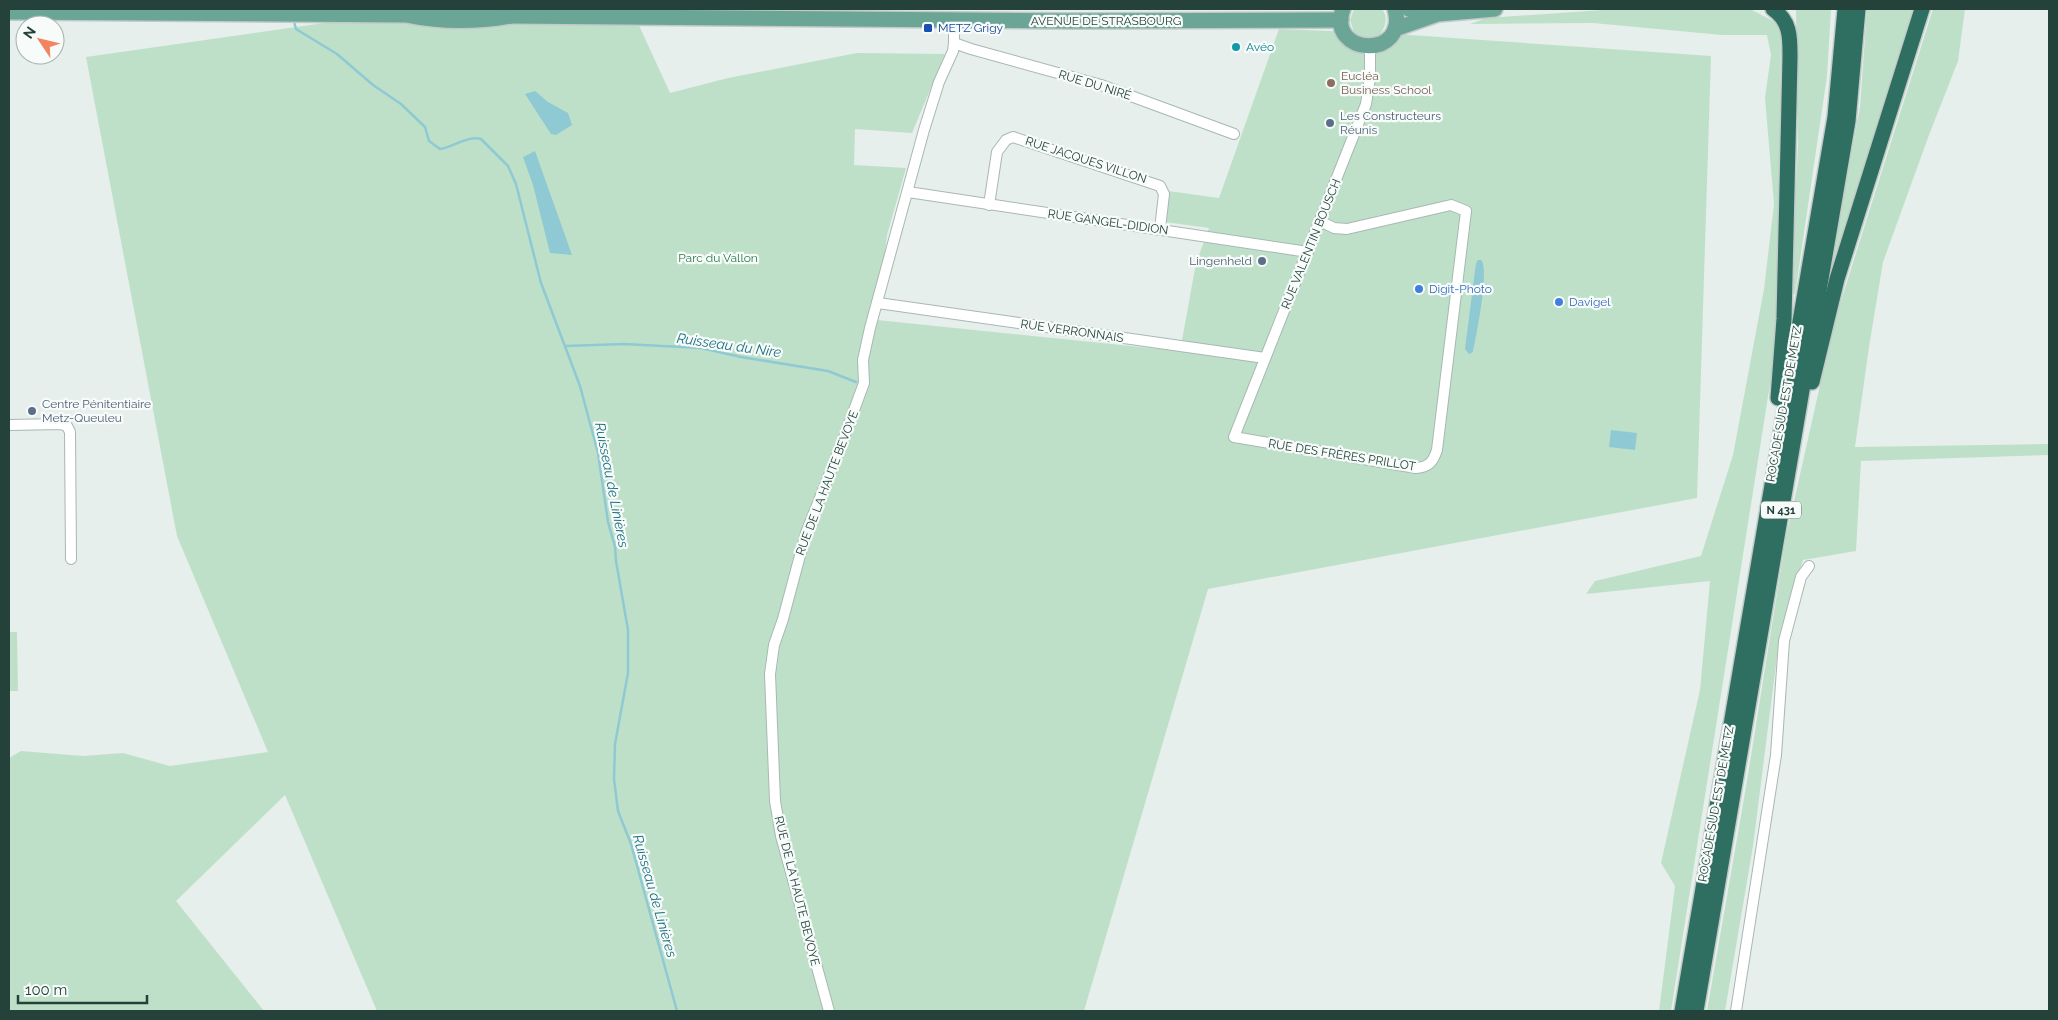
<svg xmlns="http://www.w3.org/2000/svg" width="2058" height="1020" viewBox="0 0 2058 1020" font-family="Raleway,sans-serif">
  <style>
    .green { fill: #bfe0c8 }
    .water { fill: #8ec9d4 }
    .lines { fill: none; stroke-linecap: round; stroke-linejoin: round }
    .stream { stroke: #8ec9d4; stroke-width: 2.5 }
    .street-casing { stroke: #a8b8b2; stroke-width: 12 }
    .primary-casing { stroke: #c2cac8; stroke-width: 18 }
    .highway-casing { stroke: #c2cac8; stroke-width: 18 }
    .street { stroke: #fff; stroke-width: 10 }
    .primary { stroke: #6aa596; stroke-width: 15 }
    .highway { stroke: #2f6f62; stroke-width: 15 }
    .transit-dot { fill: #1a4fb4; stroke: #f7fbf9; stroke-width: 2 }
    .culture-dot { fill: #0f9aa8; stroke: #f7fbf9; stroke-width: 2 }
    .education-dot { fill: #8d6e63; stroke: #f7fbf9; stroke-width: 2 }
    .service-dot { fill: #5c6f8a; stroke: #f7fbf9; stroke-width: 2 }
    .shop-dot { fill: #3f7fe0; stroke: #f7fbf9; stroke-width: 2 }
    .labels { text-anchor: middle; stroke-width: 4.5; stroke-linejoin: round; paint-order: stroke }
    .shield { fill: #f7fbf9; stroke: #637a73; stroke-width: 1 }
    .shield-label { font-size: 11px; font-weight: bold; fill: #24423a }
    .street-label { font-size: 12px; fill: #24423a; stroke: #f7fbf9 }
    .transit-label { font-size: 12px; fill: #164399; stroke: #f7fbf9; text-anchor: start }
    .culture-label { font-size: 12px; fill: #0d838f; stroke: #f7fbf9; text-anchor: start }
    .education-label { font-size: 12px; fill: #785e54; stroke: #f7fbf9; text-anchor: start }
    .service-label { font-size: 12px; fill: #4e5e75; stroke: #f7fbf9; text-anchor: start }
    .park-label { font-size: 12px; fill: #2d7a4b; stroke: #f7fbf9 }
    .shop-label { font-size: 12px; fill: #366cbe; stroke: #f7fbf9; text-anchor: start }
    .water-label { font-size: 14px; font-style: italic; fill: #1c6f80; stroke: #f7fbf9 }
  </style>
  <rect width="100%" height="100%" fill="#e6efeb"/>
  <g class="green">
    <path d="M1354,9h28c6,8 4,16 -1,24l330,23 -14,442 -489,91 -124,422h-707l-92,-216 -109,106 88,110h-255v-253l12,-7 62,5 40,-3 47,13 98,-14 -91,-216 -91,-479 238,-34 313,-2 33,72 58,-15 129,-25 88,1 -33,79 -57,-4 -1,36 52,3 -19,67 -10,85 303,31 16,-88 13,-35 -44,-6 -1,-3 4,-28 51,7 60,-169 75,3 -4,-12z"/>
    <path d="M1617,9h133l31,16 -2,219 -6,121 -102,646h-12l16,-125 -14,-23 39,-173 10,-109 -124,13 9,-13 106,-25 32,-101 31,-166 10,-85 -9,-106 6,-43 -4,-20h-45l-129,-12 -123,1 16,-6z"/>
    <path d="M1796,9h35l-4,67 -32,218 -4,-1 7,-148z"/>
    <path d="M1867,9h46l-64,205 -17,62 -3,-1 31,-168z"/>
    <path d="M1933,9h32l-7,52 -29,74 -46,127 -14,85 -14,100 194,-3v11l-188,6 -5,90 -53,9 -23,73 -27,213 -28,165h-18l40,-230 39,-244 48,-214z"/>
    <path d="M9,632h8l1,59h-9z"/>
  </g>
  <g class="water">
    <path d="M535,91l13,11 20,11 4,12 -16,10 -5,-1 -26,-40z"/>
    <path d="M535,151l37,104 -22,-2 -17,-68 -10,-28z"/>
    <path d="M1478,260h3c9,9 -5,77 -8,92l-4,2 -4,-5 11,-86z"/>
    <path d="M1611,430l26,3 -2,17 -26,-3z"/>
  </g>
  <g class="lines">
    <g class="stream">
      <path d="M293,18l3,11 41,25 36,31 28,19 24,23 4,14 11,8c13,-2 29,-14 41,-10l27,27 8,18 25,99 39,103 18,67 10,69 7,25 1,14 12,69v43l-13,71 -1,35 4,32 13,33 46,167"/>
      <path d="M566,346l58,-2 77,4 40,9 87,14 28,11"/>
    </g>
    <defs>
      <g id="street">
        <path d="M954,43l17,6 130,36 133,49"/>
        <path d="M908,192l400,60"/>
        <path d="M989,205l8,-53 9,-12 7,-3 147,49 4,8 -4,35"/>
        <path d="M1320,221l14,7 13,1 104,-24 15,6 -29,239c-4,12 -8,17 -21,18l-182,-31 132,-333 4,-26v-31"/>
        <path d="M878,303l387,55"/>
        <path d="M9,425l52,-1 6,2 3,6 1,127"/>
        <path d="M829,1011l-48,-175 -6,-35 -5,-127 4,-29 9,-26 23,-86 37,-93 21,-57 -1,-23 7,-32 54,-198 15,-48 14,-31 1,-8v-24"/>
        <path d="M1736,1011l40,-256 8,-114 17,-64 8,-11"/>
      </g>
      <g id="primary">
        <path d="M1343,9c-17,47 66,51 52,0"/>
        <path d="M1409,9l25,4"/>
        <path d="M9,12l397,3c33,7 71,7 105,1 -30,-9 -75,-9 -105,-1"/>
        <path d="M511,16l560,5 270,-1"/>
        <path d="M1395,29l43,-15 57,-5"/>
      </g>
      <g id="highway">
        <path d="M1773,9c18,13 17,29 17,49l-6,261 -6,79"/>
        <path d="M1812,382l25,-103 85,-270"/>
        <path d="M1682,1011l153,-894 10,-108"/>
        <path d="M1696,1011l152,-890 10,-112"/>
      </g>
    </defs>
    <use href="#street" class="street-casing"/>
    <use href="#primary" class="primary-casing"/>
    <use href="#highway" class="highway-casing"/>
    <use href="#street" class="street"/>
    <use href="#primary" class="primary"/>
    <use href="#highway" class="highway"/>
  </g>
  <rect class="transit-dot" x="923" y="23" width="10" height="10" rx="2.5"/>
  <circle class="culture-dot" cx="1236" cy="47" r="5"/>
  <circle class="education-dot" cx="1331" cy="83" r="5"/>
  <g class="service-dot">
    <circle cx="1330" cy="123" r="5"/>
    <circle cx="1262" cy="261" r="5"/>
    <circle cx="32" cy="411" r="5"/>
  </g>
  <g class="shop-dot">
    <circle cx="1419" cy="289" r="5"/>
    <circle cx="1559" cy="302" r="5"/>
  </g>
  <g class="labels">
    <rect class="shield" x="1761" y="501.5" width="40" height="17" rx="4"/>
    <g class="shield-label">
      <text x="1781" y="514">N 431</text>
    </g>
    <g class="street-label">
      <text x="1106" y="25">AVENUE DE STRASBOURG</text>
      <text transform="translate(1095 85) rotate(17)" y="4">RUE DU NIRÉ</text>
      <text transform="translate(1086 160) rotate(18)" y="4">RUE JACQUES VILLON</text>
      <text transform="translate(1108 222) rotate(8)" y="4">RUE GANGEL-DIDION</text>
      <text transform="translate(1311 244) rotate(-68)" y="4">RUE VALENTIN BOUSCH</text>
      <text transform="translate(1072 331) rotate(8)" y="4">RUE VERRONNAIS</text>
      <text transform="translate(1784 404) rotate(-80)" y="4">ROCADE SUD-EST DE METZ</text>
      <text transform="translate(1342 455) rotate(9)" y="4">RUE DES FRÈRES PRILLOT</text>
      <text transform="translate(827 483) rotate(-69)" y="4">RUE DE LA HAUTE BEVOYE</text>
      <text transform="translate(1716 804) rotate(-80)" y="4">ROCADE SUD-EST DE METZ</text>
      <text transform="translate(797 891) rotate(76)" y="4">RUE DE LA HAUTE BEVOYE</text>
    </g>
    <g class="transit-label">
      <text x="938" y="32">METZ Grigy</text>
    </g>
    <g class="culture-label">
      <text x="1246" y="51">Avéo</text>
    </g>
    <g class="education-label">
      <text x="1341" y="80">Eucléa<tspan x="1341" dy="14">Business School</tspan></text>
    </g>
    <g class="service-label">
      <text x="1340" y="120">Les Constructeurs<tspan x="1340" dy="14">Réunis</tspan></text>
      <text x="1252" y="265" text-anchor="end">Lingenheld</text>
      <text x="42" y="408">Centre Pénitentiaire<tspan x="42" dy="14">Metz-Queuleu</tspan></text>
    </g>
    <g class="park-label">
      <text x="718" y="262">Parc du Vallon</text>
    </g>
    <g class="shop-label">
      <text x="1429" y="293">Digit-Photo</text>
      <text x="1569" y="306">Davigel</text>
    </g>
    <g class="water-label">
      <text transform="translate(729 345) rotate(8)" y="5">Ruisseau du Nire</text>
      <text transform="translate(612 485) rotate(79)" y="5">Ruisseau de Linières</text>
      <text transform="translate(655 896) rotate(74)" y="5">Ruisseau de Linières</text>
    </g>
  </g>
  <rect width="2058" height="1020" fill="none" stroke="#24423a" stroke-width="20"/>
  <g transform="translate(40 40) rotate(305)"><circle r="24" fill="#f7fbf9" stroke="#a3b1ad"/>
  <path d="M0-4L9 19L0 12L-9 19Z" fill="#f4845f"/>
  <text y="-8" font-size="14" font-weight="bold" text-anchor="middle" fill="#24423a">N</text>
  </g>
  <path d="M18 995v8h129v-8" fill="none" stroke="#24423a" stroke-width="2.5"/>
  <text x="25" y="995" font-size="15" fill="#24423a" stroke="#f7fbf9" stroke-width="4" paint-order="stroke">100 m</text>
</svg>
